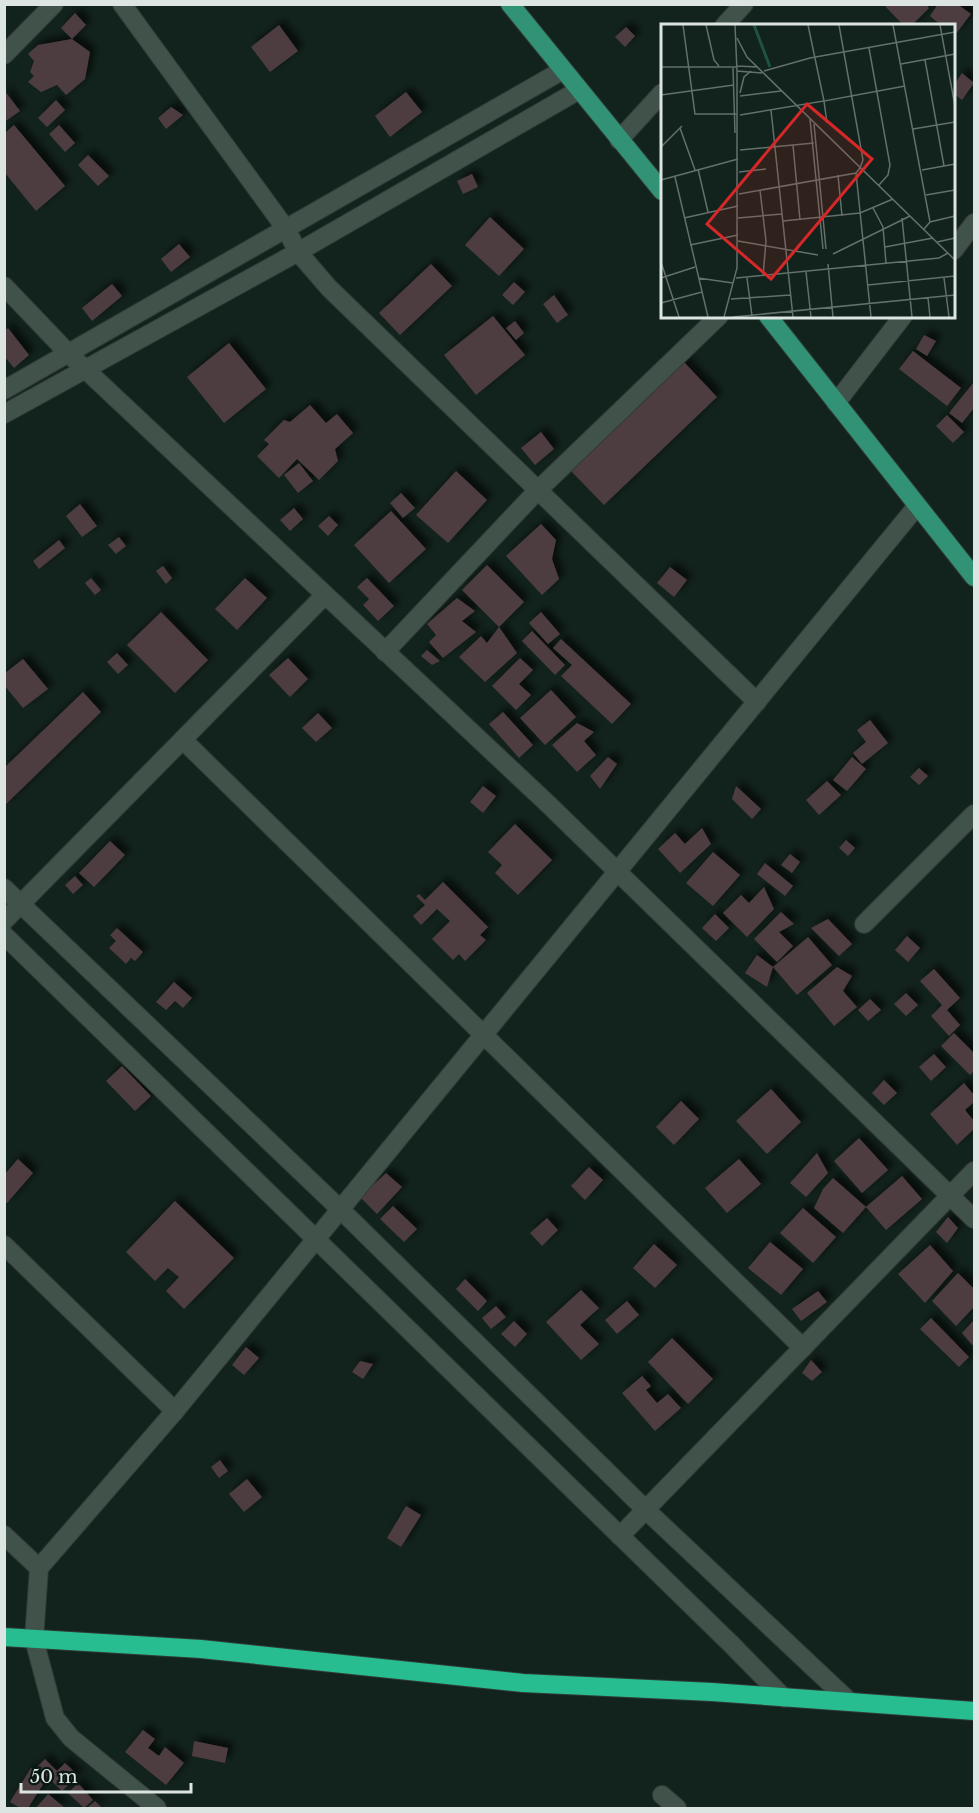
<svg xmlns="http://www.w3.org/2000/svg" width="979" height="1813" viewBox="0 0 979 1813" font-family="'Libre Baskerville',serif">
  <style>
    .building { fill: #4e3d3f; filter: url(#shadow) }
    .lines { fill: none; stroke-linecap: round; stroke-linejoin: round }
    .minor-casing { stroke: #313b36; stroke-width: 20 }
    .major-casing { stroke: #313b36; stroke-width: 20 }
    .highway-casing { stroke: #313b36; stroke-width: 20 }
    .minor { stroke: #41524b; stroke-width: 18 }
    .major { stroke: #319275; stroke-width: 18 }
    .highway { stroke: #27bd91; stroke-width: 18 }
    .inset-river { fill: none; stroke: #1f5341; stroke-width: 3 }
    .inset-road { fill: none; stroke: #63706b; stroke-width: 1.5 }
    .view { fill: #d62828; fill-opacity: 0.15; stroke: #d62828; stroke-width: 3 }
    .inset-edge { fill: none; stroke: #dce5e1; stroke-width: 3 }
  </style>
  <defs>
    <filter id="shadow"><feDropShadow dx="5.5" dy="-5.5" stdDeviation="3" flood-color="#0009"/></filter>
  </defs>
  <rect width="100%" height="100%" fill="#12221c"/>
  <g class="building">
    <path d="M883,4h43l3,4 -18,18h-7z"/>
    <path d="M938,4h19l14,10 -16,21 -1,-9h-12l-12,-10z"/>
    <path d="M75,13l11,12 -14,14 18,13 -5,27 -19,16 -9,-10 -16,7 -13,-10 6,-6 -4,-4 4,-11 -6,-7 10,-9 34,-6 -11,-11z"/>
    <path d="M279,25l19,26 -28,21 -19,-25z"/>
    <path d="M626,27l9,9 -10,11 -10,-10z"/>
    <path d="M962,73l12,10 -12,17 -8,-6v-9z"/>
    <path d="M4,90l16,21 -16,11z"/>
    <path d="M406,92l16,20 -32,25 -15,-21z"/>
    <path d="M56,100l9,10 -18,17 -9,-9z"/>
    <path d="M171,107l12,8 -17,14 -8,-11z"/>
    <path d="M14,125l51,61 -29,25 -31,-38v-40z"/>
    <path d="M59,125l16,18 -10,9 -16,-18z"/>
    <path d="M88,155l21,21 -11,10 -20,-21z"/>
    <path d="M472,174l6,13 -15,7 -6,-13z"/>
    <path d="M490,217l34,32 -25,27 -34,-31z"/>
    <path d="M179,244l11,13 -19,15 -10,-13z"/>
    <path d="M431,264l21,22 -52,49 -21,-22z"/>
    <path d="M514,282l11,10 -12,13 -11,-10z"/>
    <path d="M112,284l10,12 -30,25 -10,-13z"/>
    <path d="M554,295l14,20 -11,8 -14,-19z"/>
    <path d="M493,316l32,39 -49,40 -32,-40z"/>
    <path d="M515,321l9,12 -8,7 -10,-12z"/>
    <path d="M8,328l21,27 -15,13 -10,-12v-25z"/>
    <path d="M924,335l12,6 -9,15 -11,-7z"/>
    <path d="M229,343l37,46 -42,34 -37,-46z"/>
    <path d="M913,351l48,37 -14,18 -48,-37z"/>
    <path d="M683,361l34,36 -113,108 -35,-36z"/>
    <path d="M974,382v26l-12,15 -13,-10z"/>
    <path d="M310,405l16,18 11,-9 16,19 -18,16 3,12 -19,19 -22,-21 -18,19 -22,-22 12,-12 -5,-4 20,-20 6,2z"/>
    <path d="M947,415l17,17 -11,11 -17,-17z"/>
    <path d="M541,432l13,17 -19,16 -14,-17z"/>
    <path d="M299,463l14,18 -15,12 -14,-18z"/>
    <path d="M456,471l31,29 -39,43 -32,-28z"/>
    <path d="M401,493l14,15 -12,10 -13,-15z"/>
    <path d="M80,504l17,22 -15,11 -16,-21z"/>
    <path d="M294,508l9,11 -13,12 -10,-11z"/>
    <path d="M391,511l35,38 -37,34 -35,-38z"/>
    <path d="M329,516l9,9 -10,11 -10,-10z"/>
    <path d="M541,524l15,16 -4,19 7,20 -17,16 -36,-39z"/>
    <path d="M119,537l7,9 -10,8 -8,-9z"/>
    <path d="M59,540l6,8 -26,21 -6,-8z"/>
    <path d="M487,565l37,37 -25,25 18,26 -32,29 -26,-25 22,-21 6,7 12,-16 -37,-37z"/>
    <path d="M163,566l9,12 -6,6 -10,-13z"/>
    <path d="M670,567l17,13 -13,17 -17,-14z"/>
    <path d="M91,578l10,12 -6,5 -10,-12z"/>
    <path d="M245,578l22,20 -30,32 -22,-21z"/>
    <path d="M367,578l27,28 -16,15 -15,-16 6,-6 -12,-12z"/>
    <path d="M457,598l18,13 -13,10 14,11 -33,26 -14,-16 7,-7 -9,-11z"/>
    <path d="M161,612l47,48 -33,33 -48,-48z"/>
    <path d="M541,612l19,22 -12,10 -19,-21z"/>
    <path d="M532,631l33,34 -10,10 -33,-34z"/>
    <path d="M561,639l70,65 -19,20 -51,-48 11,-11 -19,-17z"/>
    <path d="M427,650l13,11 -8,4 -11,-9z"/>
    <path d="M117,653l11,12 -10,9 -11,-12z"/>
    <path d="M288,658l20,21 -18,18 -21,-22z"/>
    <path d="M520,658l13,12 -14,14 12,11 -15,15 -24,-24z"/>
    <path d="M23,659l25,30 -25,19 -19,-23v-11z"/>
    <path d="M551,690l25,27 -31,28 -25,-27z"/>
    <path d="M83,692l18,20 -97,94v-38z"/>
    <path d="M503,712l30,33 -14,13 -30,-34z"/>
    <path d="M318,713l14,15 -16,14 -14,-14z"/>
    <path d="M870,720l18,23 -26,21 -9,-11 13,-11 -9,-12z"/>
    <path d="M577,723l17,9 -10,9 12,14 -19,17 -25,-27z"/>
    <path d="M608,757l9,7 -17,25 -10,-13z"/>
    <path d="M852,757l14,12 -19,22 -14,-11z"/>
    <path d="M919,768l9,8 -9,9 -9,-8z"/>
    <path d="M827,781l14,14 -22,20 -13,-15z"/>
    <path d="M483,786l13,10 -13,17 -13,-11z"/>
    <path d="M736,786l25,23 -9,10 -20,-20z"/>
    <path d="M515,824l37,36 -34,35 -23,-22 7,-8 -14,-13z"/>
    <path d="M702,828l9,16 -31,29 -22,-24 17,-16 10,11z"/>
    <path d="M846,840l9,8 -7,8 -9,-8z"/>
    <path d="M110,841l15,14 -31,32 -15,-14z"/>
    <path d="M713,852l27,23 -27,31 -27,-23z"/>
    <path d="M790,854l10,8 -8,11 -11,-8z"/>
    <path d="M765,863l28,23 -8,10 -28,-22z"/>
    <path d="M75,876l8,9 -10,9 -8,-9z"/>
    <path d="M443,882l45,45 -8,8 6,5 -21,21 -6,-7 -6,6 -21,-21 18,-18 -13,-12 -16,16 -8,-9 12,-11 -9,-9 3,-2 6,6z"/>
    <path d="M764,887l10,22 -27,28 -24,-24 18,-18 8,8z"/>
    <path d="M781,912l13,12 -15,8 14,14 -16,16 -23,-23z"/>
    <path d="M715,914l14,14 -13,13 -14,-13z"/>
    <path d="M828,919l24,25 -13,12 -28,-28z"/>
    <path d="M117,928l26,24 -8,9 -4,-3 -5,6 -17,-16 7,-7 -6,-6z"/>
    <path d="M907,936l13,12 -12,14 -13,-12z"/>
    <path d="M808,937l24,28 -35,30 -24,-28z"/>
    <path d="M757,955l16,12 -6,20 -22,-14z"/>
    <path d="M837,967l15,9 -9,15 14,16 -23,19 -27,-33z"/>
    <path d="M934,969l26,29 -13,12 13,15 -11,11 -18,-20 11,-11 -22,-24z"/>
    <path d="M174,982l18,16 -9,10 -8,-7 -9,9 -10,-8z"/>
    <path d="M906,993l12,12 -12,11 -12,-12z"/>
    <path d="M870,999l11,11 -13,11 -10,-11z"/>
    <path d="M954,1033l20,20v18l-4,4 -29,-29z"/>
    <path d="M934,1054l12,13 -15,14 -12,-14z"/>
    <path d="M122,1066l29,30 -16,15 -29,-30z"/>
    <path d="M884,1080l13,13 -13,12 -12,-12z"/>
    <path d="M964,1083l10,12v7l-9,8 9,11v8l-17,16 -27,-31z"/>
    <path d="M771,1089l30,33 -34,32 -31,-33z"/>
    <path d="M681,1101l18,18 -25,26 -18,-18z"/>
    <path d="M859,1138l29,32 -26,23 -28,-32z"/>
    <path d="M817,1153l11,20 -22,24 -16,-14z"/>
    <path d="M18,1159l15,14 -26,30 -3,-2v-26z"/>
    <path d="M739,1159l22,25 -34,29 -22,-25z"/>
    <path d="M589,1167l14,13 -18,20 -14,-14z"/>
    <path d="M386,1173l16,14 -25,27 -17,-17z"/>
    <path d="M902,1176l20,23 -36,31 -20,-23z"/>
    <path d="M833,1178l33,29 -23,26 -29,-25 9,-19z"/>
    <path d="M175,1201l59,57 -50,51 -18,-18 13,-14 -11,-9 -13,13 -29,-29z"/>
    <path d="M393,1206l24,23 -13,13 -24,-23z"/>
    <path d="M803,1208l33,29 -23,26 -33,-30z"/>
    <path d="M948,1217l10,11 -11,15 -11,-11z"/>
    <path d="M547,1218l11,12 -16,16 -12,-13z"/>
    <path d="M770,1242l33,27 -22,26 -33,-27z"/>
    <path d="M654,1244l23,21 -22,23 -22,-20z"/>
    <path d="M930,1245l23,26 -28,32 -27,-29z"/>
    <path d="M958,1273l16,16v18l-18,19 -24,-25z"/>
    <path d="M465,1279l22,22 -9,10 -22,-22z"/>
    <path d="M581,1290l18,18 -19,17 19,19 -18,16 -35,-38z"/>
    <path d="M818,1291l9,11 -26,19 -9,-12z"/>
    <path d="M627,1301l12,14 -22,19 -12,-14z"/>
    <path d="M496,1306l10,11 -15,12 -9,-11z"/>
    <path d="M931,1318l38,39 -10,10 -39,-38z"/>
    <path d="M974,1320v27l-12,-14z"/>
    <path d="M514,1321l13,13 -12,13 -14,-13z"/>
    <path d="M672,1338l41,41 -25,25 -40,-42z"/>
    <path d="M246,1347l13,11 -15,17 -12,-10z"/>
    <path d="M811,1360l11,12 -10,9 -10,-8z"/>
    <path d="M360,1361l13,3 -10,15 -11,-7z"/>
    <path d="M642,1376l9,10 -5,4 11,13 11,-9 13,14 -26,23 -33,-38z"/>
    <path d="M220,1460l8,11 -9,7 -8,-11z"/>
    <path d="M247,1479l15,18 -18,15 -15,-18z"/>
    <path d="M406,1506l15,9 -20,32 -14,-9z"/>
    <path d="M143,1730l12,9 -7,9 11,8 6,-9 19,16 -18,22 -41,-33z"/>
    <path d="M194,1741l34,7 -3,15 -33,-7z"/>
    <path d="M45,1759l12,12 8,-8 13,12 -16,16 -25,-24z"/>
    <path d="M31,1768l16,10 -19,30h-8l-10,-6z"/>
    <path d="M78,1783l15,17 -9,8 -16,-15z"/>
    <path d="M48,1794l17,14h-29z"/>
    <path d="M95,1801l6,6 -14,1z"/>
  </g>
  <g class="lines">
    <defs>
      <g id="minor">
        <path d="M122,4l164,225 12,23 31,36 428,414"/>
        <path d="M724,26l20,-22"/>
        <path d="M4,55l50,-51"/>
        <path d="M619,140l43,-47"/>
        <path d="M954,250l20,-27"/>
        <path d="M4,286l65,68 479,450 426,415"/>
        <path d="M4,390l559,-320"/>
        <path d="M836,403l67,-87"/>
        <path d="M4,414l294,-162 281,-162"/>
        <path d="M385,652l152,-161 182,-175"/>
        <path d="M183,740l620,608"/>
        <path d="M4,888l336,321 306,301 204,192"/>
        <path d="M4,921l320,-325"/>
        <path d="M864,924l110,-110"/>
        <path d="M4,935l727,709 53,54"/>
        <path d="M4,1245l171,166"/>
        <path d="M4,1535l35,33"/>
        <path d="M620,1536l354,-365"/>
        <path d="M662,1795l15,13"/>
        <path d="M157,1808l-86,-70 -16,-20 -21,-79 5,-71 136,-157 742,-905"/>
      </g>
      <g id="major">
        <path d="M510,4l152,187"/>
        <path d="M768,316l206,261"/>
      </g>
      <path id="highway" d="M4,1637l197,12 322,34 189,9 262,19"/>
    </defs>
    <use href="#minor" class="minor-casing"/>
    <use href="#major" class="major-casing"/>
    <use href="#highway" class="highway-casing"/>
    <use href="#minor" class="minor"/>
    <use href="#major" class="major"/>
    <use href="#highway" class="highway"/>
  </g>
  <g transform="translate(661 24)">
    <rect width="294" height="294" fill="#12221c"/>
    <path class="inset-river" d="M93,1l16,42"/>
    <path class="inset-road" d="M22,1l12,89h42M45,1l8,35 5,6M74,1l2,46 25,2M232,1l37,197M279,1l15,81M76,14l10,19 208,203M208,24l21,117 -2,10 -9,10M264,36l19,106M240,40l54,-10M76,42l21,1M0,43h75M72,44l2,65M103,47l46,-13 145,-26M79,69l4,-16 7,-6M0,71l73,-10M79,72l41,-5M110,86l22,207M79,91l84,-14 -16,-76M149,95l13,130M166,99l-3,-22 81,-15M153,100l12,125M19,104l15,42M252,105l42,-7M132,121l7,75M0,123l21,-21M79,126l74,-7M37,145l10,43M261,146l33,-6M78,148l27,-3M195,149l15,144M177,151l4,41M14,153l33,140M0,156l77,-21M99,166l6,51 -3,35M78,170l117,-21 4,-5 3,-8 -24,-135M265,171l29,-5M212,184l10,19 3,36M23,194l54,-12M77,194l44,-4M241,194l10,99M122,197l77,-8 33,-14M263,205l6,-7 25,-6M77,217l80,14M276,218l18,-4M29,221l48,-10M224,223l48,-9M172,230l77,-38M0,238l18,55M167,240l5,53M145,248l5,45M0,254l34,-11M37,254l35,5M75,254l203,-20 9,-5M86,254l5,38M283,254l5,39M207,261l87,-9M267,274l2,19M70,275l59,-4M0,279l41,-11M63,293l13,-49v-197M72,293l222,-22"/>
    <path class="view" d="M146,80l65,55 -101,120 -64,-55z"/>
    <rect width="294" height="294" class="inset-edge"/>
  </g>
  <rect width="979" height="1813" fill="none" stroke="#dce5e1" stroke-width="12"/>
  <path d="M21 1783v9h170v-9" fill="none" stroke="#dce5e1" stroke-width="3"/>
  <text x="30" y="1783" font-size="18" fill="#dce5e1" stroke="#091813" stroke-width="4.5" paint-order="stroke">50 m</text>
</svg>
